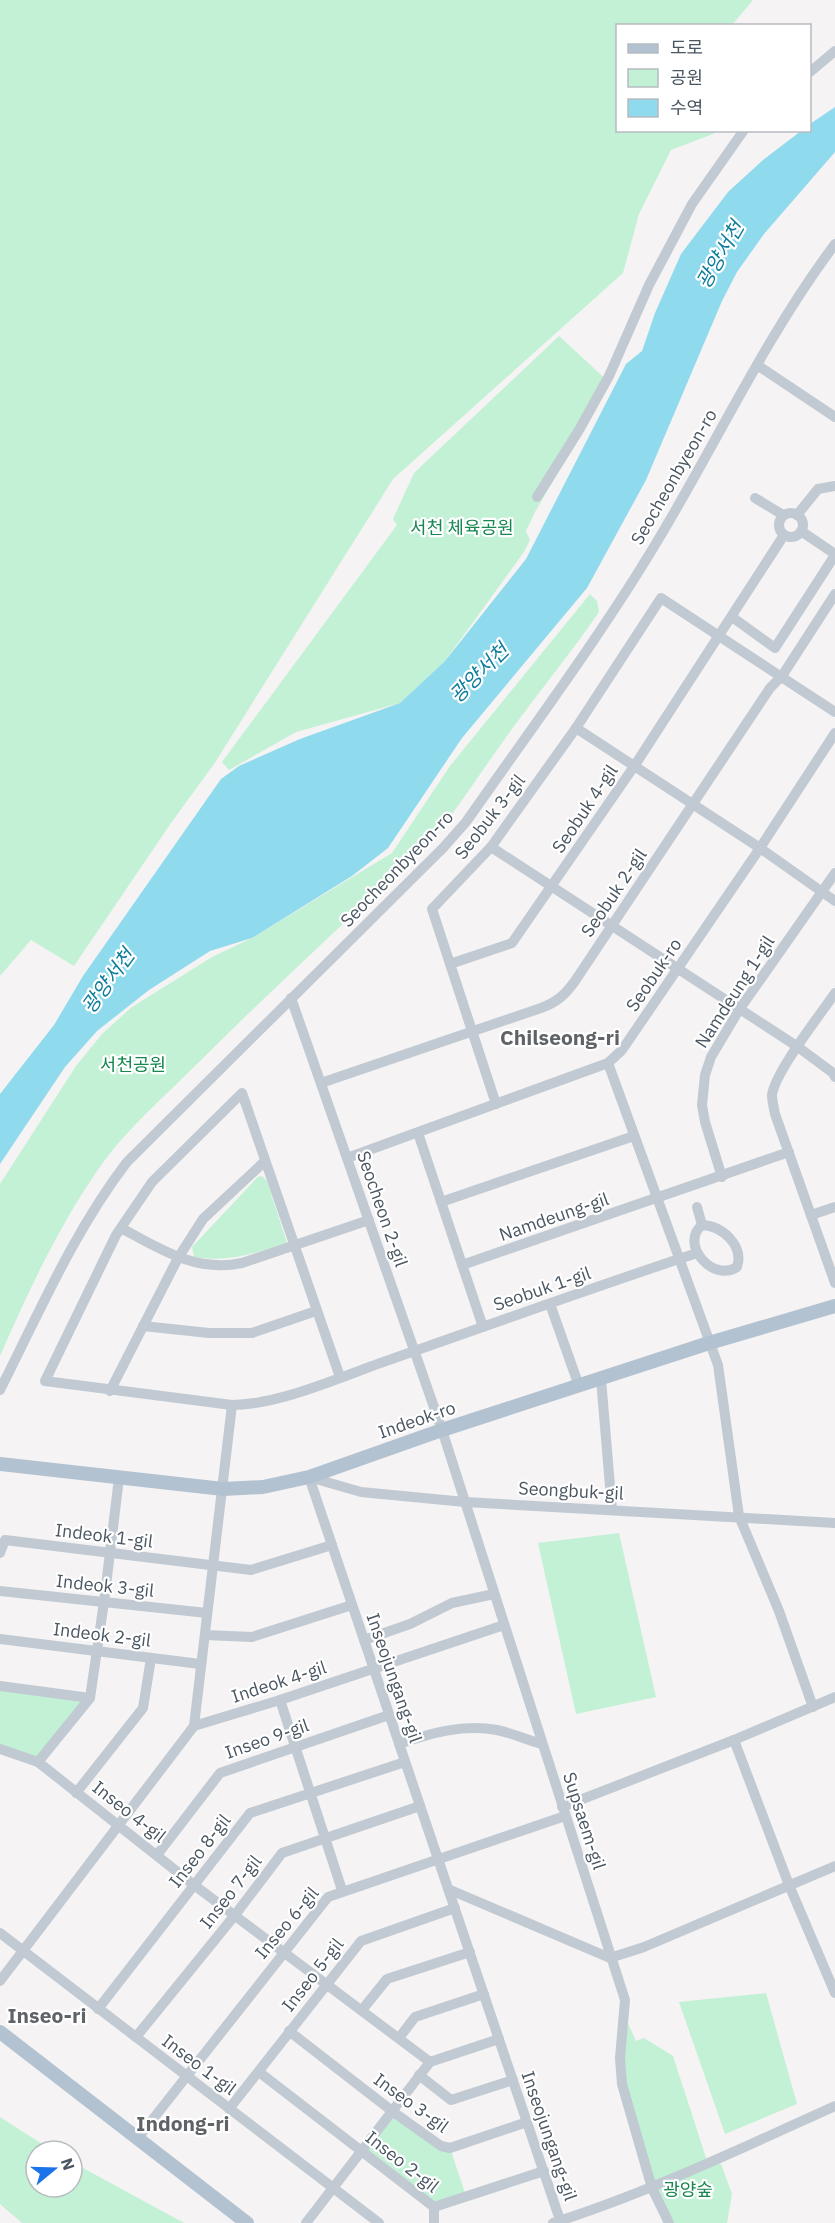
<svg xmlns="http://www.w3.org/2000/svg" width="835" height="2223" viewBox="0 0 835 2223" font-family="'IBM Plex Sans','Noto Sans KR',sans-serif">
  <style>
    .green { fill: #c3f1d5 }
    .water { fill: #90daee }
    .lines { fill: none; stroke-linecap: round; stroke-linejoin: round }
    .minor { stroke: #c1cad2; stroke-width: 10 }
    .major { stroke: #b3c2d1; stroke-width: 14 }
    .labels { text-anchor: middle; stroke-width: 4.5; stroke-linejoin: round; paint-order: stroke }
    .street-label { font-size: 18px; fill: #4a5661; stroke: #fff }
    .park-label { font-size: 18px; fill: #17864f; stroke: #fff }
    .water-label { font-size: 20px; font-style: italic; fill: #0c7c9b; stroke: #fff }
    .quarter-label { font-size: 21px; font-weight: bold; fill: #5f6368; stroke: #fff }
  </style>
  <rect width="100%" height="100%" fill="#f5f3f3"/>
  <g class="green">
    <path d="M0,0h753l-21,25 -114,1v104l97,1 -2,3 -42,16 -32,64 -16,59 -230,206 -179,285 -43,59 -97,143 -43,-26 -31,36z"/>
    <path d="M559,336l51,47 -75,129 -9,19 4,9 -6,12 -79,109 -45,42 -104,29 -67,38 -7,-8 175,-237 -4,-6 21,-46z"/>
    <path d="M590,594l7,7 2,11c-31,45 -66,87 -97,131 -25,34 -46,69 -74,101 -77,73 -156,145 -231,220 -35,35 -75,69 -102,110 -38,56 -68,120 -95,182v-172l76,-118 26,-32 30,-27 80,-50 40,-19 140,-85 58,-87z"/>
    <path d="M262,1176l5,5 20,62c-31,10 -59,20 -93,14l-2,-10 66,-70z"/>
    <path d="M619,1533l37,164 -80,17 -38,-171z"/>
    <path d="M0,1686l90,12 -52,64 -38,-13z"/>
    <path d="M766,1993l31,111 -72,30 -46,-132z"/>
    <path d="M624,2015l12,26 8,-3 29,18 35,108h13l11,30 -5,29h-58l-47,-139z"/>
    <path d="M392,2111l58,37 16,48 -32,11 -73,-56z"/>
    <path d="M0,2117l53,34h-17v36h36v-25l112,61h-162l-22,-19z"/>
  </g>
  <path class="water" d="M835,107v45l-71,82 -27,38 -15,29 -76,179 -59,108 -125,150 -74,110 -36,28 -100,62 -42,13 -61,39 -52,41 -32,36 -65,97v-70l54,-69 29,-49 138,-197 18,-13 61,-27 100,-36 45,-42 81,-102 100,-195 16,-13 13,-38 26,-59 47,-62 35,-32 38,-29 9,-1v-6z"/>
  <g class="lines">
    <g class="minor">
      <path d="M810,72l25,-21"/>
      <path d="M757,365l78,52"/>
      <path d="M537,497l42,-67 30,-54 40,-91 43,-81 52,-74"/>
      <path d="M755,498l28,17"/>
      <circle cx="791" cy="525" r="12"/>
      <path d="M797,515l21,-26 17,-3"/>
      <path d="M801,531l34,23"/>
      <path d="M732,617l43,31 60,-93"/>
      <path d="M576,728l184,120 75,53"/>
      <path d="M491,847l307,200 35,26 2,4"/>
      <path d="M450,964l62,-21 123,-178 149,-230"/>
      <path d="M835,993c-15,22 -60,79 -63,102 0,6 2,13 3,19l60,169"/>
      <path d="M291,998l151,432 183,570 -5,58 2,26 30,104 17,35"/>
      <path d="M608,1063l110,302 21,151 40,95 34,96"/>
      <path d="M321,1083l220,-75c16,-6 24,-13 34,-27l195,-293 12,-12 53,-82"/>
      <path d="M496,1104l-64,-195 59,-62 85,-119 85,-130 174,114"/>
      <path d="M418,1133l65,194"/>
      <path d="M347,1158l261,-95 14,-13 138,-202 75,-115"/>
      <path d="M722,1177l-17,-55 -3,-17 3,-30 6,-18 28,-47 96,-137"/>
      <path d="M441,1202l193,-66"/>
      <path d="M697,1207l5,18"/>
      <path d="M811,1215l24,-8"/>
      <path d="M702,1225c21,1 42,21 35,42 -24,16 -58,-23 -35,-42z"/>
      <path d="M121,1228c39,21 75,45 121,35l127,-43"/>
      <path d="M462,1265l327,-113"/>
      <path d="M550,1304l29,82"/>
      <path d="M143,1326l66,7h43l64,-22"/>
      <path d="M340,1377l-98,-284 -90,89 -36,53 -71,146 187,24c48,0 110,-29 157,-45 103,-36 205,-73 308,-107"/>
      <path d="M601,1379l11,131"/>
      <path d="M0,1390c39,-77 74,-159 127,-228l316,-314 23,-26c65,-93 134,-185 192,-282 59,-98 108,-204 177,-296"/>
      <path d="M110,1391l68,-133 25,-39 61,-57"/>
      <path d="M309,1477l252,746"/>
      <path d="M309,1477l52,15 104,10 370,21"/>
      <path d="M0,1553l5,-13 246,30 81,-25"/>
      <path d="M0,1591l207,22"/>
      <path d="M205,1635l47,2 100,-32"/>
      <path d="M0,1639l200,25"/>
      <path d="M364,1640l46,-16 42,-21 42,-9"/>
      <path d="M0,1686l90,12"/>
      <path d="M280,1700l62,190"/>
      <path d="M194,1726l86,-26 224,-75"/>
      <path d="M734,1740l55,145 46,108"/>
      <path d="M399,1744c32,-11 63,-20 98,-14 15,3 30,10 45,14"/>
      <path d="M0,1749l38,13 156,123 236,177"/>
      <path d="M38,1762l52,-64 14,-96 15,-124"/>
      <path d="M76,1793l67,-85 8,-50"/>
      <path d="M562,1807l172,-67 101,-43"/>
      <path d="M157,1855l63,-82 169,-58"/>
      <path d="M448,1889l162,69 34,-11 191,-81"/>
      <path d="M0,1933l379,290"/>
      <path d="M0,1981l194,-255 38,-321"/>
      <path d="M98,2009l152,-196 155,-51"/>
      <path d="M362,2010l25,-31 83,-27"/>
      <path d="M289,2031l103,80 49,35 9,2 77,-26"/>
      <path d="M136,2037l99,-122 47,-62 138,-47"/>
      <path d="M399,2038l16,-21 69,-23"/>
      <path d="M259,2072l175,135 110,-36"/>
      <path d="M419,2075l32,25 62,-20"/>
      <path d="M229,2109l132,-168 94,-33"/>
      <path d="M138,2138l190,-241 237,-81"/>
      <path d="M434,2207v16"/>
      <path d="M306,2223l124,-161 69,-23"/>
      <path d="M553,2223c97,-31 189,-75 282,-117"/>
    </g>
    <g class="major">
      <path d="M0,1464l223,25 40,-2 46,-10 133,-47 267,-87 126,-37"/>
      <path d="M0,2032l247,191"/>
    </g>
  </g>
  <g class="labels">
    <g class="street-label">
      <text transform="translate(674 477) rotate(-60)" y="6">Seocheonbyeon-ro</text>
      <text transform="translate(585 809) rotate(-56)" y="6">Seobuk 4-gil</text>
      <text transform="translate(490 817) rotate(-52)" y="6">Seobuk 3-gil</text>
      <text transform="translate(397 869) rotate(-46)" y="6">Seocheonbyeon-ro</text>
      <text transform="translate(614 893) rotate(-56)" y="6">Seobuk 2-gil</text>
      <text transform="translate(654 975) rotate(-56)" y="6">Seobuk-ro</text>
      <text transform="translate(735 992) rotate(-57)" y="6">Namdeung 1-gil</text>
      <text transform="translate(382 1209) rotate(71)" y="6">Seocheon 2-gil</text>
      <text transform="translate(554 1217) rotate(-19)" y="6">Namdeung-gil</text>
      <text transform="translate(542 1289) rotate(-19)" y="6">Seobuk 1-gil</text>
      <text transform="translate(417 1420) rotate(-19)" y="6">Indeok-ro</text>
      <text transform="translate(571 1491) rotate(3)" y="6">Seongbuk-gil</text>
      <text transform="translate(104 1536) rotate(7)" y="6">Indeok 1-gil</text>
      <text transform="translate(105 1586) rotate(6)" y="6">Indeok 3-gil</text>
      <text transform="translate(102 1635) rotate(7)" y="6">Indeok 2-gil</text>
      <text transform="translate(394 1678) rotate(71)" y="6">Inseojungang-gil</text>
      <text transform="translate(279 1682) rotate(-18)" y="6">Indeok 4-gil</text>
      <text transform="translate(267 1739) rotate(-19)" y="6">Inseo 9-gil</text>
      <text transform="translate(129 1812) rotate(38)" y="6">Inseo 4-gil</text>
      <text transform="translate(584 1821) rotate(72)" y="6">Supsaem-gil</text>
      <text transform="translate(200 1851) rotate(-52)" y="6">Inseo 8-gil</text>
      <text transform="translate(231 1892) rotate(-52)" y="6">Inseo 7-gil</text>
      <text transform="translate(287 1923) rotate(-50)" y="6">Inseo 6-gil</text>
      <text transform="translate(313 1975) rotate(-52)" y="6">Inseo 5-gil</text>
      <text transform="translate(199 2065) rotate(37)" y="6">Inseo 1-gil</text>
      <text transform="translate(411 2103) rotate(36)" y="6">Inseo 3-gil</text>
      <text transform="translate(549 2136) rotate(71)" y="6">Inseojungang-gil</text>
      <text transform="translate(402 2162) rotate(38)" y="6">Inseo 2-gil</text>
    </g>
    <g class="park-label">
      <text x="462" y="534">서천 체육공원</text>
      <text x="133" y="1071">서천공원</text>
      <text x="688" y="2196">광양숲</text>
    </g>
    <g class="water-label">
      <text transform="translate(720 255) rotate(-60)" y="7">광양서천</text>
      <text transform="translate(479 673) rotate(-45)" y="7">광양서천</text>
      <text transform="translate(108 981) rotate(-54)" y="7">광양서천</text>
    </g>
    <g class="quarter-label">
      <text x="560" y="1045">Chilseong-ri</text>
      <text x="47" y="2023">Inseo-ri</text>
      <text x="183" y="2131">Indong-ri</text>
    </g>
  </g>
  <rect x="616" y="24" width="195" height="108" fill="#ffffff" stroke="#b7bbc0" stroke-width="1.5"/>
  <rect x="628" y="44" width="30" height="9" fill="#b3c2d1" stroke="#b7bbc0" stroke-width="1.5"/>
  <text x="670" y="54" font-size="18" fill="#4a5661">도로</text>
  <rect x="628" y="69" width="30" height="18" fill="#c3f1d5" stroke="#b7bbc0" stroke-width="1.5"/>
  <text x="670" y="84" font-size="18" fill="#4a5661">공원</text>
  <rect x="628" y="99" width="30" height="18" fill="#90daee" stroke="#b7bbc0" stroke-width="1.5"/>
  <text x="670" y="114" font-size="18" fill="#4a5661">수역</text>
  <g transform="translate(54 2169) rotate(71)"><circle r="28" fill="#ffffff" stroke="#b7bbc0" stroke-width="1.5"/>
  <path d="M0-4.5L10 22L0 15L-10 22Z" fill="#1a73e8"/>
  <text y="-9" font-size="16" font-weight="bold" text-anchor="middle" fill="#4a5661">N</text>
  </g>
</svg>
